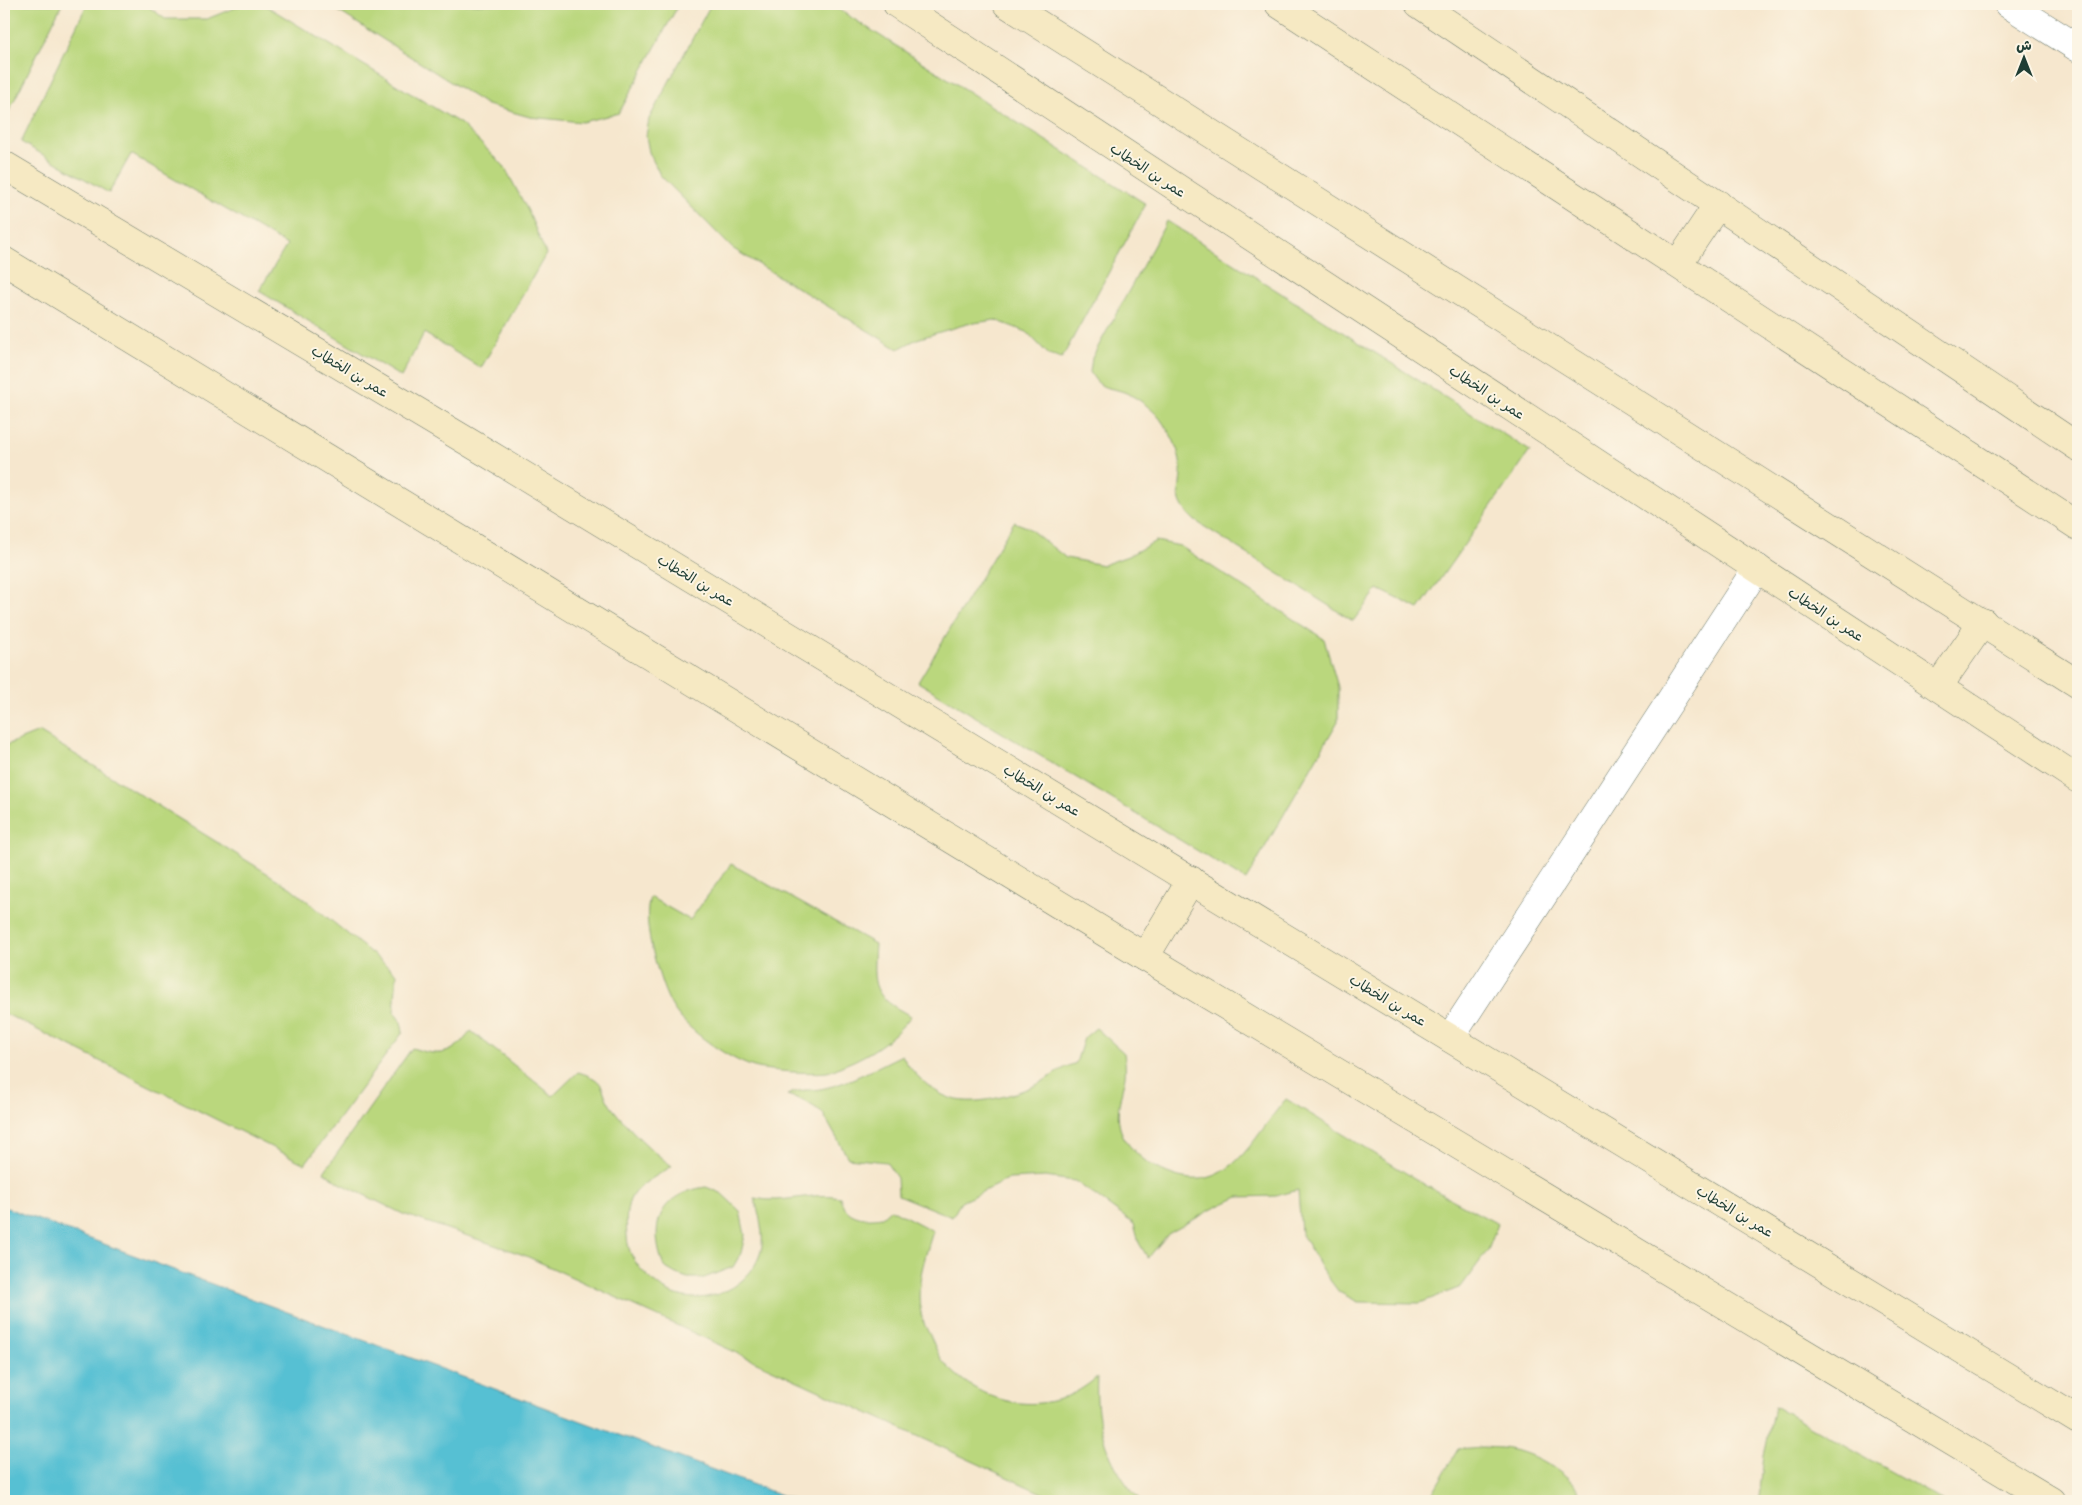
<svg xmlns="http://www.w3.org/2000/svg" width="2082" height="1505" viewBox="0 0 2082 1505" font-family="Mali,'Playpen Sans Arabic',sans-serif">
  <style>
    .green { fill: #bad77d; stroke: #6c8a58 }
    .water { fill: #57c0d3; stroke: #3b7e84 }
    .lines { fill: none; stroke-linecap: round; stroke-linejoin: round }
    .street-casing { stroke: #6a786a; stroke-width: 29 }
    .secondary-casing { stroke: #6a786a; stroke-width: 29 }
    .street { stroke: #fff; stroke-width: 28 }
    .secondary { stroke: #f6e9c3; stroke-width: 28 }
    .labels { text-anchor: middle; stroke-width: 4; stroke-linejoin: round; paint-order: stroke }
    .street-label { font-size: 14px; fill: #1f3d34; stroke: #fcf5e5 }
  </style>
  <rect width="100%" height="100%" fill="#fcf5e5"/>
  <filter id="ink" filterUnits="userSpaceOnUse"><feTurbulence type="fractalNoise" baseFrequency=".02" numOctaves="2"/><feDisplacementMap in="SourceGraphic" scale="10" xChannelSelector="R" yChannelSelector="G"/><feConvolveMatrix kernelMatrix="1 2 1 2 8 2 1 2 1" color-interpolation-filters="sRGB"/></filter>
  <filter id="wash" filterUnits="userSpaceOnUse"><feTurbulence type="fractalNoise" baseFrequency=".0096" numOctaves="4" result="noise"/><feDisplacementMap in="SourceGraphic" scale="20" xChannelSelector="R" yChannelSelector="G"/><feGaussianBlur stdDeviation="1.12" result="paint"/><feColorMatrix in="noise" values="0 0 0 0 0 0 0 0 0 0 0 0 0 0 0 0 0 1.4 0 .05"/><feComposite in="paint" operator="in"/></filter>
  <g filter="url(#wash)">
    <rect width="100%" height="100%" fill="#f6e7ce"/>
    <g class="green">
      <path d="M4,4h58l-58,117z"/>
      <path d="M87,4h58l20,15h42l37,-15h19l198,120 43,42 24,45 18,43 -65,114 -57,-35 -23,44 -142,-86 28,-46 -156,-91 -22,39 -88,-51z"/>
      <path d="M327,4h352l-60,109 -37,9 -52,-5 -43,-12z"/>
      <path d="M711,4h119l316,200 -84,154 -14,-4 -21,-22 -32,-12 -28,4 -24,7 -26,8 -19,10 -166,-101 -72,-73 -11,-23 -3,-16 3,-17z"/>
      <path d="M1167,221l363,230 -111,158 -41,-20 -25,32 -159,-101c-26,-25 -9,-31 -14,-59 -2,-14 -9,-27 -17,-38 -7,-12 -26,-26 -39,-31 -17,-6 -23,-1 -34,-20l2,-14z"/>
      <path d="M1014,522l13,5 39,31 37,7 25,-9 28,-15 24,5 144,93 14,48v34l-92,159 -328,-198z"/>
      <path d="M39,732l252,156 106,86 -3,38 7,10 2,10 -98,132 -301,-151v-267z"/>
      <path d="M731,864l144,80c-3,43 -3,52 36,72 -18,23 -39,38 -67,49 -5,2 -11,6 -17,7 -14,2 -64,-1 -76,-6 -23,-8 -56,-31 -72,-50 -12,-14 -18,-35 -23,-52 -6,-22 -12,-45 -6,-67l40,23z"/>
      <path d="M1096,1028l28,25c1,7 2,15 1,23 -3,18 -10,34 -5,52 4,16 22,32 35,39 71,39 93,-24 131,-68l141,87 71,38 -10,26 -27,37 -41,16 -62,-1 -19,-10 -16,-21 -22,-38 -3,-43 -22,6 -38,1 -22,10 -48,27 -20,24 -9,-15 -5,-19 -59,-43 -30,-4 -36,2 -48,23 -9,15 -54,-22 -1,-17 -11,-16 -38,-4 -26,-46 -19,-12 -16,-5c18,-8 22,-3 38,-7 25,-5 53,-22 77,-33 8,17 32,39 51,44 24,7 61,-4 83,-14 14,-7 25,-17 40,-22l8,-25z"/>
      <path d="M471,1031l82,65 25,-24c32,9 20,18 35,37 16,20 38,42 59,57 -35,23 -49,23 -45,70 1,18 9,30 23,42 4,4 9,9 15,12 35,20 85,0 96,-39 4,-14 -2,-40 -7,-53 29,7 58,-7 86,-1 5,21 23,23 42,20l9,-8 42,22c-8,27 -18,53 -12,82 1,8 6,17 10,24 4,10 9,22 17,30 41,42 104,51 149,10 -3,47 11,90 44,124h-82l-535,-246 -121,-41 -63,-31 -16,-11 88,-124c28,9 40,8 59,-17z"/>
      <path d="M706,1187l15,6 19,18 5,24 -4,18 -8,14 -29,11h-16l-12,-4 -12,-7c-16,-42 -5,-73 42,-80z"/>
      <path d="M1774,1406l169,95h-182l-2,-4 5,-41z"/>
      <path d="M1481,1447c11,1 22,0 32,3 24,4 62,28 72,51h-157l30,-52z"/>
    </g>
    <path class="water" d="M4,1207l793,294h-793z"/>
  </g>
  <g filter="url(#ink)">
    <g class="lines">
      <defs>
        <g id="street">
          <path d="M2008,4l70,44"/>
          <path d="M1450,1038l307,-470"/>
        </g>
        <g id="secondary">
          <path d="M897,4l1181,775"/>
          <path d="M1007,4l1071,680"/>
          <path d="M1279,4l799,522"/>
          <path d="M1419,4l659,443"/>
          <path d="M4,165l483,288 1591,967"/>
          <path d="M4,261l1141,696 906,544"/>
          <path d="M1678,264l40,-60"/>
          <path d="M1938,687l45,-65"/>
          <path d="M1145,957l46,-77"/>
        </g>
      </defs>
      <use href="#street" class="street-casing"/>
      <use href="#secondary" class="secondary-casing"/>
      <use href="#street" class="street"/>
      <use href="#secondary" class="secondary"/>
    </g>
  </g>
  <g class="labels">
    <g class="street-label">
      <text transform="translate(1148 170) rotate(33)" y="5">عمر بن الخطاب</text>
      <text transform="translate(350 371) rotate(31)" y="5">عمر بن الخطاب</text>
      <text transform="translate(1487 392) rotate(33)" y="5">عمر بن الخطاب</text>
      <text transform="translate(696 580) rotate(31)" y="5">عمر بن الخطاب</text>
      <text transform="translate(1826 614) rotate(33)" y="5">عمر بن الخطاب</text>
      <text transform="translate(1042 790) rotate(31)" y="5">عمر بن الخطاب</text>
      <text transform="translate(1388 1000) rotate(31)" y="5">عمر بن الخطاب</text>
      <text transform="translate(1735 1211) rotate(31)" y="5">عمر بن الخطاب</text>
    </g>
  </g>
  <rect width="2082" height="1505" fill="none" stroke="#fcf5e5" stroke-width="20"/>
  <g transform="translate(2024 58)" stroke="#fcf5e5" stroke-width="4" paint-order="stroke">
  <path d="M0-4L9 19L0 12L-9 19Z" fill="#1f3d34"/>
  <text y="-8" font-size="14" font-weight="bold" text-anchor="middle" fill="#1f3d34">ش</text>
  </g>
</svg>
